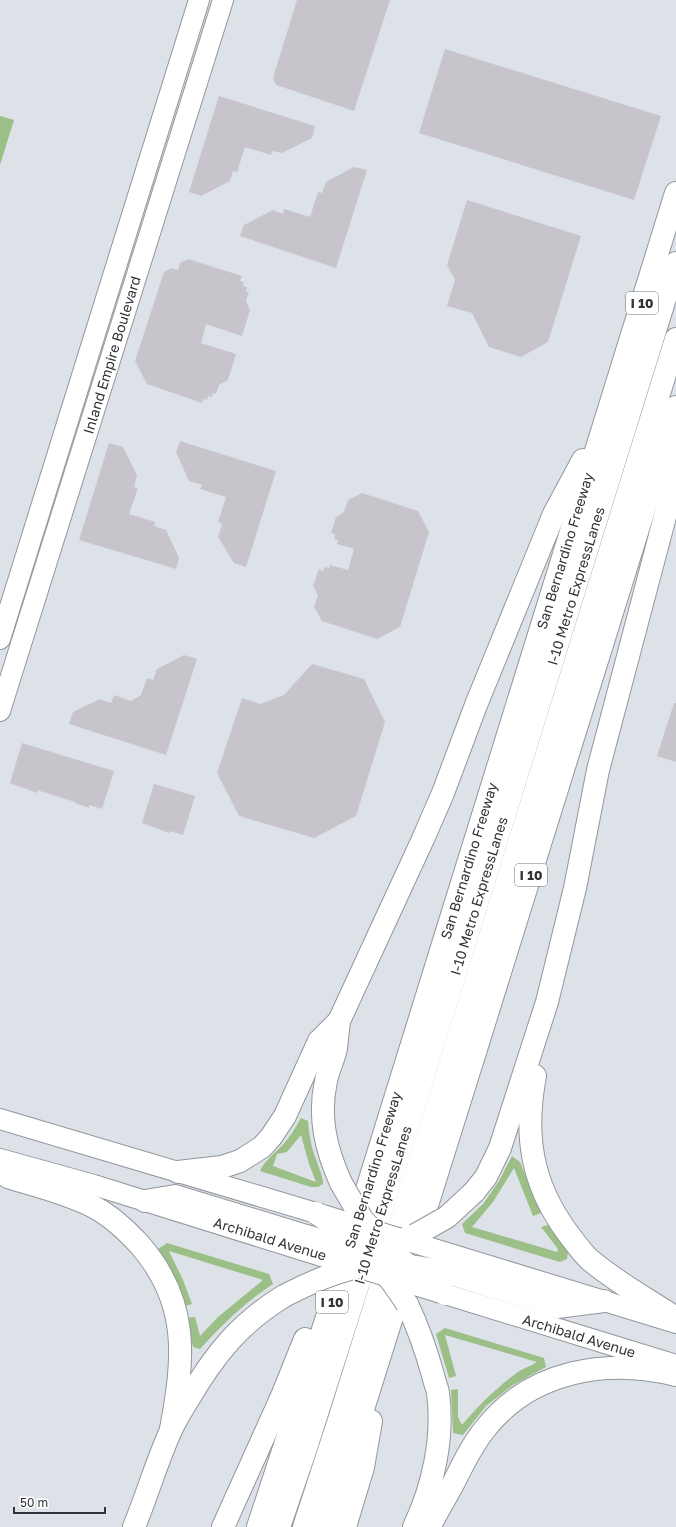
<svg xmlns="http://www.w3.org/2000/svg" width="676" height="1527" viewBox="0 0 676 1527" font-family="'Golos Text',sans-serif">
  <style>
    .green { fill: #9bbf87; fill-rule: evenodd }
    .building { fill: #c7c4cc }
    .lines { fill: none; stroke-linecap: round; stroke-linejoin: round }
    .major-casing { stroke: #92969d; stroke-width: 22 }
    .highway-casing { stroke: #92969d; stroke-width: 24 }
    .major { stroke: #fff; stroke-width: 20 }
    .highway { stroke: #fff; stroke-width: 22 }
    .major-bridge-casing { stroke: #92969d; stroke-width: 22; stroke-linecap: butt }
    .highway-bridge-casing { stroke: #92969d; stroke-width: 24; stroke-linecap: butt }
    .major-bridge { stroke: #fff; stroke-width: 20 }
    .highway-bridge { stroke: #fff; stroke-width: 22 }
    .labels { text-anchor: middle; stroke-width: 3.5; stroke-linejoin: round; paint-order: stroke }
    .shield { fill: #fff; stroke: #6e7072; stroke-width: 1 }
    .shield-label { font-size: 13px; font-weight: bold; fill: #303235 }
    .street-label { font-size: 14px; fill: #303235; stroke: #fff }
  </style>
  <rect width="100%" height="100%" fill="#dde2e9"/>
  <g class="green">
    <path d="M0,116l14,4 -14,45z"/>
    <path d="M301,1118l7,3c1,13 3,26 8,38 2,8 7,16 7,25l-5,3h-7l-51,-16c4,-11 22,-23 29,-34 5,-6 8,-13 12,-19zM301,1135l8,29 7,18 -43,-16 4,-12 10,-2z"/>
    <path d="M512,1156l8,6 21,51 -8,3 -19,-48 -21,34 -21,25 85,25 1,-3 -17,-22 7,-2 20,27 -1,7 -7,3 -95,-29 -3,-9 21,-20 16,-23z"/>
    <path d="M167,1243l102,31 4,10c-29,19 -50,40 -73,65l-7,-2 -6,-29 8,-1 5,19 18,-19 45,-37 -94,-29 14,29 9,24 -7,2 -10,-28 -17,-29z"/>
    <path d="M445,1328l99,30 2,9 -33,18 -27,21 -23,29 -10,-2 -2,-43 7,-1v28l4,8c16,-19 35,-38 56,-53 6,-4 13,-6 19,-10l-92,-27 11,41 -7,2 -13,-44z"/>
  </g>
  <g class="building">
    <path d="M297,0h93l-36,111 -78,-26 -3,-7z"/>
    <path d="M445,49l216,67 -27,84 -215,-67z"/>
    <path d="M219,96l96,30 -3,12 -30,15 -10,-2 -1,4 -26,-8 -8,25 -4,-1 -3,10 -29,15 -12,-4z"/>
    <path d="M354,167l13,3 -31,98 -96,-32 4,-11 29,-15 10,4 1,-5 26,8 8,-25 4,1 4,-11z"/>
    <path d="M467,200l114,36 -33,106 -27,15 -32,-10 -17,-34 -25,-7 8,-26 -8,-15z"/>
    <path d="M188,259l54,17 -2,5 4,1 -1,4 4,1 -1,5h3l-3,9 4,9 -8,26 -36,-12 -5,19 35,11 -8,26 -9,5 -3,9 -3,-1 -1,4 -4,-1 -1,4 -4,-1 -1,4 -55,-19 -12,-23 29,-89 8,-4 6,2 2,-7z"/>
    <path d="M180,441l96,30 -30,96 -12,-4 -16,-26 4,-13 -4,-2 8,-25 -26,-8 2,-4 -13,-4 -13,-29z"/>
    <path d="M109,443l14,4 14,28 -3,12 4,1 -9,26 26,8 -1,4 12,4 13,28 -3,11 -97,-29z"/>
    <path d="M362,493l56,18 11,21 -29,95 -23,12 -55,-18 -8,-14 4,-12 -5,-9 6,-17 4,2 1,-4 5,1 1,-3 18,5 6,-21 -17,-5 1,-4 -4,-1 1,-5 -4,-1 5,-16 8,-5 4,-12z"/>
    <path d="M184,655l13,4 -31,96 -97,-31 4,-12 27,-13 11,4 3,-8 17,6 10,-6 6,-17 6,2 4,-11z"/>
    <path d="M312,664l52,15 21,43 -29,94 -42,22 -75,-22 -22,-43 25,-75 18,6 24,-9z"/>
    <path d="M674,703h2v59l-19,-6z"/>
    <path d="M22,743l92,28 -12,38 -13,-4v3l-14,-5v-1l-38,-12v3l-27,-10z"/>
    <path d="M154,784l41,12 -12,39 -13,-4 -1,2 -27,-10z"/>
  </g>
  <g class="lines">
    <defs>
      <g id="major">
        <path d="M0,639l199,-639"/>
        <path d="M0,711l223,-711"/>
        <path d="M0,1119l316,94"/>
        <path d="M0,1159l94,26 208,65"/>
        <path d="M457,1256l219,67"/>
        <path d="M445,1294l231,71"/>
      </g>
      <g id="highway">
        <path d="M339,1021c-1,9 -2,18 -3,27 -2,11 -8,22 -10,33 -8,36 0,69 15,102"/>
        <path d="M535,1076c-11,58 -4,107 32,156 7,9 14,20 23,28 26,22 57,39 86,58"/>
        <path d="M0,1171l8,6c28,9 59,16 86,30 17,9 33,24 46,38 50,58 44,114 31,184"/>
        <path d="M178,1172l44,-5 18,-6 22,-14 9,-10 14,-21 34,-75 20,-20 84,-182 20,-46 33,-88 78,-191 29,-54"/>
        <path d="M474,1192l12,-15 14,-29 47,-146 28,-114 23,-118 74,-280 3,-52"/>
        <path d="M145,1201l30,-5 131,40"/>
        <path d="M452,1274l105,33 47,-6"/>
        <path d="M407,1304c11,23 19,46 26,71 1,6 4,12 5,18 6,45 -5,94 -24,134"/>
        <path d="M134,1527c13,-32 23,-66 37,-97 5,-11 12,-22 18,-32 26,-44 51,-75 95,-102"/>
        <path d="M223,1527l59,-131 23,-57"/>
        <path d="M258,1527l74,-225 344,-1109"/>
        <path d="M279,1527l27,-79 78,-245 292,-940"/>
        <path d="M304,1527l36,-110 336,-1078"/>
        <path d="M326,1527l151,-481 199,-639"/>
        <path d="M345,1527l18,-60 8,-46"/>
        <path d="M429,1527c8,-15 17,-30 25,-45 9,-18 18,-37 31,-53 46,-59 122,-71 191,-54"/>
      </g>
    </defs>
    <use href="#major" class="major-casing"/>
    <use href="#highway" class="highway-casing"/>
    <use href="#major" class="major"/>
    <use href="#highway" class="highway"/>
    <defs>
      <g id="major-bridge">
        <path d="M323,1215l134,41"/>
        <path d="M302,1250l139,43"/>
      </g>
      <g id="highway-bridge">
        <path d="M341,1183l21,36 32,35 51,40"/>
        <path d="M316,1213c36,22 68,54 91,91"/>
        <path d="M415,1235l32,-18 27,-25"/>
        <path d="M306,1236c35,11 62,11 98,3"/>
        <path d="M284,1296c23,-12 47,-23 74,-29 28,-5 65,0 94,7"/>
      </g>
    </defs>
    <use href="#major-bridge" class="major-bridge-casing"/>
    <use href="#highway-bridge" class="highway-bridge-casing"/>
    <use href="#major-bridge" class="major-bridge"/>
    <use href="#highway-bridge" class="highway-bridge"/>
  </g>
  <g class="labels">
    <g class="shield">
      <rect x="626" y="292" width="32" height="22" rx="3"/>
      <rect x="515" y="864" width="32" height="22" rx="3"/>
      <rect x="316" y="1291" width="32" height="22" rx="3"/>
    </g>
    <g class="shield-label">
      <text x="642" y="308">I 10</text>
      <text x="531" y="880">I 10</text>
      <text x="332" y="1307">I 10</text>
    </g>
    <g class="street-label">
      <text transform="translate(112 355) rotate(-73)" y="5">Inland Empire Boulevard</text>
      <text transform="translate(565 551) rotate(-73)" y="5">San Bernardino Freeway</text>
      <text transform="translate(576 586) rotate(-73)" y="5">I-10 Metro ExpressLanes</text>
      <text transform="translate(469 861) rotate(-73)" y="5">San Bernardino Freeway</text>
      <text transform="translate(479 896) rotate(-73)" y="5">I-10 Metro ExpressLanes</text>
      <text transform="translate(373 1170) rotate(-73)" y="5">San Bernardino Freeway</text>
      <text transform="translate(383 1205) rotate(-73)" y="5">I-10 Metro ExpressLanes</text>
      <text transform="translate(270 1239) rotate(17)" y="5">Archibald Avenue</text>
      <text transform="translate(579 1336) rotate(17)" y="5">Archibald Avenue</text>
    </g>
  </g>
  <path d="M14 1507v6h91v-6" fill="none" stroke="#303235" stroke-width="2"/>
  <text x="20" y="1507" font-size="12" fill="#303235" stroke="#ffffff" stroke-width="3" paint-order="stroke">50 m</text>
</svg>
